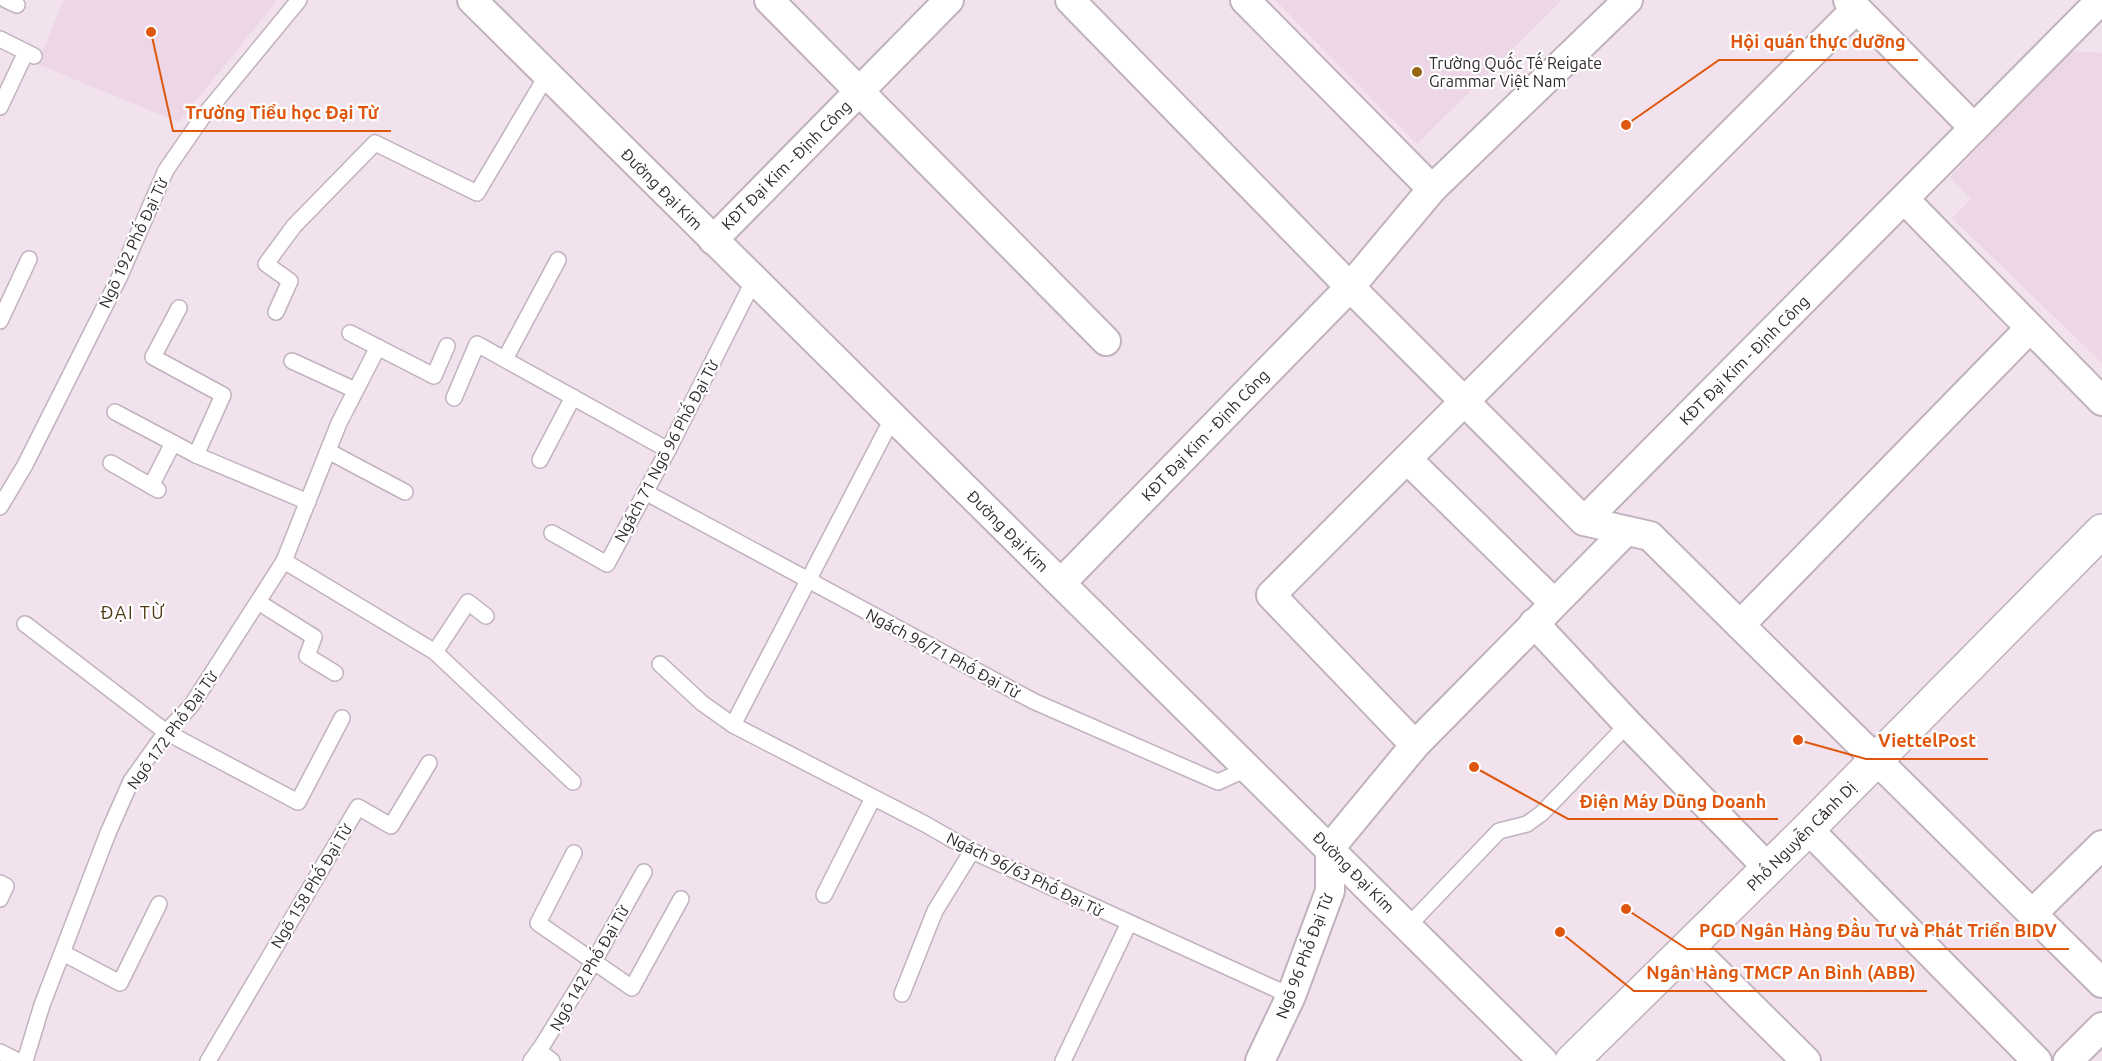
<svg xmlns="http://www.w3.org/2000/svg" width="2102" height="1061" viewBox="0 0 2102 1061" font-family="Ubuntu,sans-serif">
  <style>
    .built { fill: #edd6e6 }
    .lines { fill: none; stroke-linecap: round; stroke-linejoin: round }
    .lane-casing { stroke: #c1b2bd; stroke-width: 18 }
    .street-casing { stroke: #c1b2bd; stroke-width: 32 }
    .secondary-casing { stroke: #c1b2bd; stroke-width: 36 }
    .lane { stroke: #fff; stroke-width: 15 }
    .street { stroke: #fff; stroke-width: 28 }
    .secondary { stroke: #fff; stroke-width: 33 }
    .poi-dot { fill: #946813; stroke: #fff; stroke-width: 2 }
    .labels { text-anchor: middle; stroke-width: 4.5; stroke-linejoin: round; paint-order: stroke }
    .poi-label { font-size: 16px; fill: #30292e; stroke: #fff; text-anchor: start }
    .street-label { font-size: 16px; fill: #30292e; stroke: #fff }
    .neighbourhood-label { font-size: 18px; letter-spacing: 1.5px; fill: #503a16; stroke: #fff }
    .leader { fill: none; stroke: #df570e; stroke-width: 2 }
    .callout-dot { fill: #df570e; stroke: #fff; stroke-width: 2 }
    .callout-label { font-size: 18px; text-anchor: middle; font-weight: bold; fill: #df570e; stroke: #fff; stroke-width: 4.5; stroke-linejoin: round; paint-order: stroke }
  </style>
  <rect width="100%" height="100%" fill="#f2e2ed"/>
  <g class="built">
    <path d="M64,0h213l-98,122 -142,-58z"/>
    <path d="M1275,0h287l-145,144z"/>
    <path d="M2071,51l31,2v310l-150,-145 19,-19 -21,-22z"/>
  </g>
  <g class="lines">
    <defs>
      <g id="lane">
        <path d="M6,0l11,5"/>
        <path d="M0,39l34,17"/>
        <path d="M0,107l26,-55"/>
        <path d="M179,308l-26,49 70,38 -27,60 112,47"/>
        <path d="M276,312l14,-31 -24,-17 28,-38 81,-83 102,50 70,-118"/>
        <path d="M0,321l29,-62"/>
        <path d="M350,333l84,43 13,-30"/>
        <path d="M505,359l53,-99"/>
        <path d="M292,361l63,29"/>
        <path d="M454,398l23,-54 191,106"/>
        <path d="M115,412l81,43"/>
        <path d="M328,451l77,41"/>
        <path d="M540,460l33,-63"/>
        <path d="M111,463l47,27"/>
        <path d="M151,486l22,-43"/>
        <path d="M645,492l388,209 185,81 31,-14"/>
        <path d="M0,507l25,-42 94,-187 47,-108 36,-52 97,-118"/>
        <path d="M552,533l55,31 61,-114 86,-170"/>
        <path d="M284,561l151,91 138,130"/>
        <path d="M258,602l56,35 -7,19 28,17"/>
        <path d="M25,624l141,108 132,70 44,-84"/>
        <path d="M435,652l33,-50 18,14"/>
        <path d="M660,664l42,39 31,22 192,99 47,27 319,145"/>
        <path d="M733,725l160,-308"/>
        <path d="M574,853l-36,70 94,65 49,-89"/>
        <path d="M0,883l6,3 -6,13"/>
        <path d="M824,895l49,-97"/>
        <path d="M1409,925l90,-94 28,-7 15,-11 86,-89"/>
        <path d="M63,953l57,30 39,-79"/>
        <path d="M902,994l33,-83 37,-60"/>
        <path d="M539,1051l13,10"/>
        <path d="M0,1052l18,9"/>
        <path d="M25,1061l17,-56 66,-172 23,-52 35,-49 25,-26 93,-145 55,-138 39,-76"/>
        <path d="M208,1061l150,-254 33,19 38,-63"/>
        <path d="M531,1061l11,-15 51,-83 51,-91"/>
        <path d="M1063,1061l66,-138"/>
      </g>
      <g id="street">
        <path d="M472,0l1071,1061"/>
        <path d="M769,0l337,341"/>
        <path d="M1070,0l280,287 234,234 66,15 452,447"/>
        <path d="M1245,0l187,189"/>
        <path d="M1848,0l126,128"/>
        <path d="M1904,199l198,202"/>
        <path d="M713,240l236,-240"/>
        <path d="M1407,459l147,144"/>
        <path d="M1584,521l517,-521"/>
        <path d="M1061,583l289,-296 82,-98 196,-189"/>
        <path d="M1534,623l94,101 140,144"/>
        <path d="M1740,625l290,-297"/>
        <path d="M1415,745l-144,-150 585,-586"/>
        <path d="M1808,829l229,232"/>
        <path d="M2032,914l70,-69"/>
        <path d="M1689,945l117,116"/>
        <path d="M1260,1061l31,-65 39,-105v-43l85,-103 211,-214"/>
        <path d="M2068,1061l34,-34"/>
      </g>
      <path id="secondary" d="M1572,1061l236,-232 294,-298"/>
    </defs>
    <use href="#lane" class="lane-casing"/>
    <use href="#street" class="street-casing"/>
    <use href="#secondary" class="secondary-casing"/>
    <use href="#lane" class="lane"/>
    <use href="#street" class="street"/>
    <use href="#secondary" class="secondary"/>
  </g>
  <circle class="poi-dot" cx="1417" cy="72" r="6"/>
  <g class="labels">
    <g class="poi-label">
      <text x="1429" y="69">Trường Quốc Tế Reigate<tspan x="1429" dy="18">Grammar Việt Nam</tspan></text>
    </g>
    <g class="street-label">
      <text transform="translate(786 165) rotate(-45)" y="6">KĐT Đại Kim - Định Công</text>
      <text transform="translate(662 189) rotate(45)" y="6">Đường Đại Kim</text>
      <text transform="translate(133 243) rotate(-65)" y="6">Ngõ 192 Phố Đại Từ</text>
      <text transform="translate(1744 360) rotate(-45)" y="6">KĐT Đại Kim - Định Công</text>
      <text transform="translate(1205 435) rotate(-46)" y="6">KĐT Đại Kim - Định Công</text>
      <text transform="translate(666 451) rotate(-62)" y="6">Ngách 71 Ngõ 96 Phố Đại Từ</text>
      <text transform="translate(1008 531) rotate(45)" y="6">Đường Đại Kim</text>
      <text transform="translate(943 653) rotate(28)" y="6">Ngách 96/71 Phố Đại Từ</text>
      <text transform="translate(172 730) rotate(-54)" y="6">Ngõ 172 Phố Đại Từ</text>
      <text transform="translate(1801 836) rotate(-45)" y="6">Phố Nguyễn Cảnh Dị</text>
      <text transform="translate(1354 872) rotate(45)" y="6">Đường Đại Kim</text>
      <text transform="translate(1025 874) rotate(26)" y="6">Ngách 96/63 Phố Đại Từ</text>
      <text transform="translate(311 886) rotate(-59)" y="6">Ngõ 158 Phố Đại Từ</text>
      <text transform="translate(1304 956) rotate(-69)" y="6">Ngõ 96 Phố Đại Từ</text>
      <text transform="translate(589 968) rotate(-60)" y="6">Ngõ 142 Phố Đại Từ</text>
    </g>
    <g class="neighbourhood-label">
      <text x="133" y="619">ĐẠI TỪ</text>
    </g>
  </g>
  <path class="leader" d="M1626 125L1719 60H1918M151 32L173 131H391M1798 740L1866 759H1988M1474 767L1568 819H1778M1626 909L1687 949H2069M1560 932L1634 991H1927"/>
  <g class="callout-dot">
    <circle cx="1626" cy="125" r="6"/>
    <circle cx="151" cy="32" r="6"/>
    <circle cx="1798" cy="740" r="6"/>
    <circle cx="1474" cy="767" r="6"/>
    <circle cx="1626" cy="909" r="6"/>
    <circle cx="1560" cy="932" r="6"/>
  </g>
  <g class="callout-label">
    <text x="1818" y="48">Hội quán thực dưỡng</text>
    <text x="282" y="119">Trường Tiểu học Đại Từ</text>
    <text x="1927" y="747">ViettelPost</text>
    <text x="1673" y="808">Điện Máy Dũng Doanh</text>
    <text x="1878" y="937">PGD Ngân Hàng Đầu Tư và Phát Triển BIDV</text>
    <text x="1781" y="979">Ngân Hàng TMCP An Bình (ABB)</text>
  </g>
</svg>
